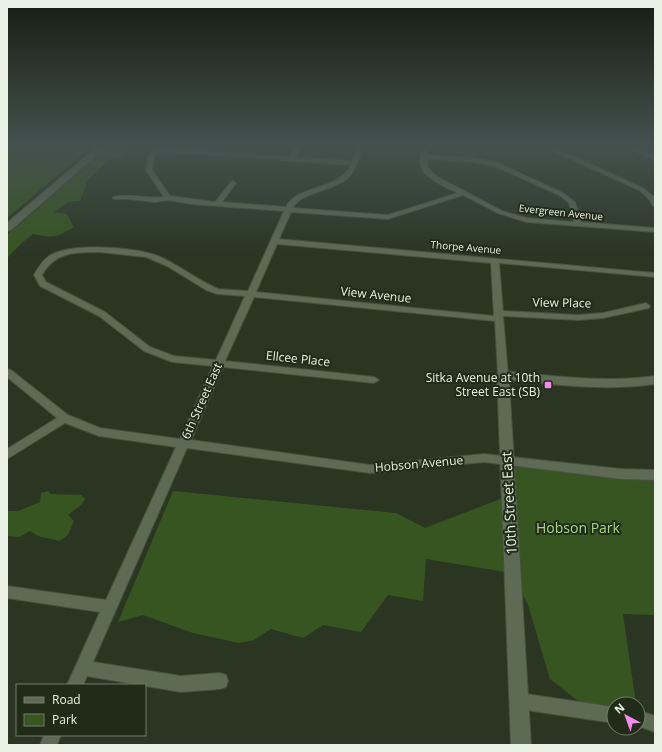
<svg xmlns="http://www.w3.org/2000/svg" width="662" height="752" viewBox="0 0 662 752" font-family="'Open Sans',sans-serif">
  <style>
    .green { fill: #375520 }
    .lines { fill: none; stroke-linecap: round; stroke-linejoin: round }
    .minor-casing { stroke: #46513e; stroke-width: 2 }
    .tertiary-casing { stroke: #46513e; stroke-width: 2 }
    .secondary-casing { stroke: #46513e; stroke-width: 2 }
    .minor { fill: #5d6a54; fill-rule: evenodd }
    .tertiary { fill: #5d6a54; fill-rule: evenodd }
    .secondary { fill: #5d6a54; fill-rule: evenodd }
    .poi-dot { fill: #f589ef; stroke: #212c18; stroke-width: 1.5 }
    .labels { text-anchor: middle; stroke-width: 4; stroke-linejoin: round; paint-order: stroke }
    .far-street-label { font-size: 10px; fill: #e9f1e4; stroke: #212c18 }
    .street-label { font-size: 12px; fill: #e9f1e4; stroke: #212c18 }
    .poi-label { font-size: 12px; fill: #e9f1e4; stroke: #212c18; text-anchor: end }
    .near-street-label { font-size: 14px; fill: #e9f1e4; stroke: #212c18 }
    .near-park-label { font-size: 14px; fill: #a7d687; stroke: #212c18 }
  </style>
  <rect width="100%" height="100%" fill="#2a3622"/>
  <g class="green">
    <path d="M7,147h84l-84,71z"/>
    <path d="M108,147h45l-24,1 -11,11h-8l-22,21 -8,21 -12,1 -14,10 13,2 7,13c-19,11 -19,11 -41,7l-10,8 -16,16v-23z"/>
    <path d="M507,460l148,15v140l-32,-1 13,90h-22v4l-23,3 -41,-32 -22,-74 -16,-32 -86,-14 -3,42 -35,-6 -27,37 -38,-7 -20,13 -32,-9 -17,11 -15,3 -46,-10 -50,-18 -25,7 55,-131 223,22 29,15 83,-32z"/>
    <path d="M48,491l3,3 30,1 4,4 -3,5 -14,11 6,6 -6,14 -8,6 -22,-5 -8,-5 -11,6 -12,-1v-25h11l22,-9 1,-9z"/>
  </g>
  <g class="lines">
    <defs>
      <g id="minor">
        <path d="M156,147l134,10 5,-10h6l-5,10 56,4 5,-14h6c-4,11 -7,23 -15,31 -14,13 -48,14 -55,30l95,7 70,-22c-11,-5 -37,-16 -38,-30 0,-5 2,-11 3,-16h6l-2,8 47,3 24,5 65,30 12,9 6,20 74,6v4l-129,-10 -28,-9 -35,-18 -75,24 -97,-7 -12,27 376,34v4l-156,-14 4,48 75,4 25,-2 43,-10 4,3 -1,2 -46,10 -25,2 -75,-4 5,59 -5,3 -5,-3 -3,-54 -241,-24 -29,64 149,16 5,3 -5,3 -151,-16 -32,73 179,25 114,-11 137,15 34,1v10l-34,-1 -137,-17 -114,11 -183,-25 -94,214 88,14 39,-3 6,2 2,6 -2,6 -6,2 -39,3 -94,-16 -4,9h-16l33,-73 -93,-14v-12l99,14 70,-153 -77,-11 -34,-13 -58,36v-10l50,-31 -50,-41v-8l4,1 57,45 32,13 80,11 33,-73 -41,-4 -28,-11 -45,-35 -59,-30 -6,-11c4,-7 8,-14 15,-19 22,-14 85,-9 109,0 19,8 35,21 54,30l6,3 30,2 36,-80 -93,-7 -23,-4 -13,2 -27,-3h-15v-2c17,-4 34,2 51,0l-18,-27 2,-13zM159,151l192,14c-14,27 -54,19 -65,42l-64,-5 14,-19 -3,-2 -2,1 -16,20 -45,-6 -18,-26 2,-13zM427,159l47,3 20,4 65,29 10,8 5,19 -47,-4 -25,-7 -66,-35 -8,-8zM277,244l214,19 3,53 -238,-24zM99,252l47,5 21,9 39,24 11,4 28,2 -29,64 -42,-4 -24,-9 -45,-35 -59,-30 -4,-7c13,-23 33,-23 57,-23z"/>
        <path d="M544,147h9l90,41 11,9 1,10 -2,-1 -5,-8 -9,-8z"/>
        <path d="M519,693l95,14v16l-95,-14 -6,-2 -2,-6 2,-6z"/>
        <path d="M638,710l17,6v16l-17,-6z"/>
        <path d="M44,735h17l-4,10h-17z"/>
      </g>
      <g id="tertiary">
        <path d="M624,147h10l21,8v5z"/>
        <path d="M503,371c51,5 101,12 152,5v8c-49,7 -97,1 -146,-4l22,365h-20l-14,-370 2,-3z"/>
      </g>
      <path id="secondary" d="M97,147h9l-95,83 -4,1v-8z"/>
    </defs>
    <use href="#minor" class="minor-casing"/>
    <use href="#tertiary" class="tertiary-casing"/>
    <use href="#secondary" class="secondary-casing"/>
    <use href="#minor" class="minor"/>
    <use href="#tertiary" class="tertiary"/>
    <use href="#secondary" class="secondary"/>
  </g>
  <linearGradient id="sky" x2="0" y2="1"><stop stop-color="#171e13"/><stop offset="0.58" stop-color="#44524f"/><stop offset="1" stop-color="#44524f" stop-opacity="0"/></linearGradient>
  <rect width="662" height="253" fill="url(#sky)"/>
  <rect class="poi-dot" x="544" y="381" width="8" height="8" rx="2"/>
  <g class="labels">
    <g class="far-street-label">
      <text transform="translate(561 212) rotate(6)" y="4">Evergreen Avenue</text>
      <text transform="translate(466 247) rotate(5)" y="4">Thorpe Avenue</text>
    </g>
    <g class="street-label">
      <text transform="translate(376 295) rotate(6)" y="4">View Avenue</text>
      <text transform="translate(562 303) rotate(1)" y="4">View Place</text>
      <text transform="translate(298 359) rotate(6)" y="4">Ellcee Place</text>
      <text transform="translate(202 401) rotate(-66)" y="4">6th Street East</text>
      <text transform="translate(419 464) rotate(-5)" y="4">Hobson Avenue</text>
    </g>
    <g class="poi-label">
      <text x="540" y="382">Sitka Avenue at 10th<tspan x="540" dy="14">Street East (SB)</tspan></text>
    </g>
    <g class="near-street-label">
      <text transform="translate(509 503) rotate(-93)" y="5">10th Street East</text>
    </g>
    <g class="near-park-label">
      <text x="578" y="533">Hobson Park</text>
    </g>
  </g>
  <rect width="662" height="752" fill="none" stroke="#e9f1e4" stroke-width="16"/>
  <rect x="16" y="684" width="130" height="52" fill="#212c18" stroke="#717b6a"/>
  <rect x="24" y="697" width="20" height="6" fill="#5d6a54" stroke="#717b6a"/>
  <text x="52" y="704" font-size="12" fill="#e9f1e4">Road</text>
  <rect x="24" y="714" width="20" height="12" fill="#375520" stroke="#717b6a"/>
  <text x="52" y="724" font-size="12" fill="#e9f1e4">Park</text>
  <g transform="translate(626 716) rotate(319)"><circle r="19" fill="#212c18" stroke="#717b6a"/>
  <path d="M0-3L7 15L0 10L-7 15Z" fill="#f589ef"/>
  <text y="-6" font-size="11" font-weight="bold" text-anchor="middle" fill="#e9f1e4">N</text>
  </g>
</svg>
